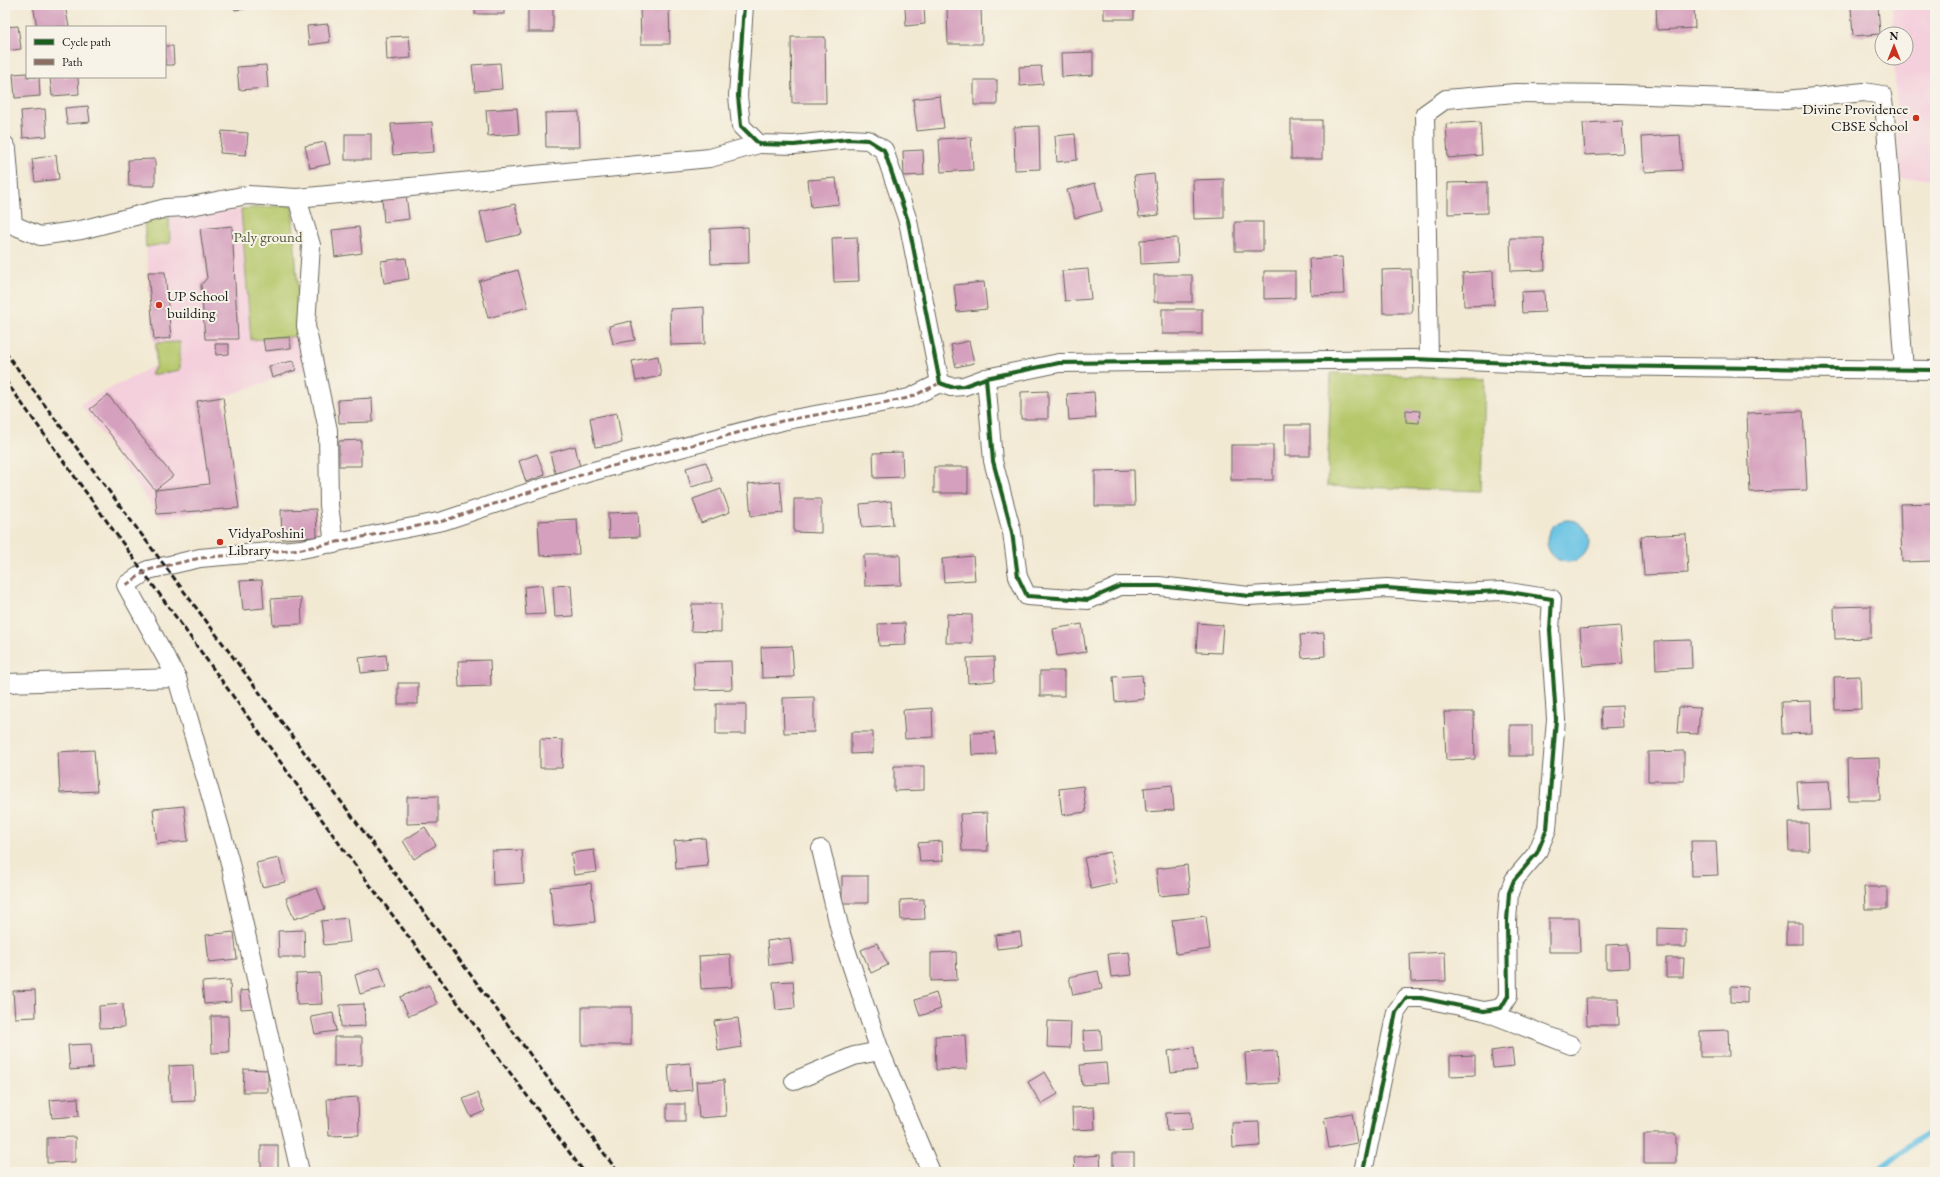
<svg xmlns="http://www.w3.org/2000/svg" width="1940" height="1177" viewBox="0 0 1940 1177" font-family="'EB Garamond',serif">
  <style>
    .built { fill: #f4cfdc }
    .green { fill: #b5c76a; stroke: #687243 }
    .water { fill: #66c2e4; stroke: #416f80 }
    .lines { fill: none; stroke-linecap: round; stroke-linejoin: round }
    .stream { stroke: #66c2e4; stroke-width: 5.5 }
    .building { fill: #d5a0bd }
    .street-casing { stroke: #67645c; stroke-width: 20 }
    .street { stroke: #fff; stroke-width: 18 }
    .rail { stroke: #1c1c1c; stroke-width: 3; stroke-dasharray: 6 3; stroke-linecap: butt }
    .quiet { stroke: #8d6e63; stroke-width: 3; stroke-dasharray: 6 3; stroke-linecap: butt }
    .cycleway-casing { stroke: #f7f3e8; stroke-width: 6 }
    .cycleway { stroke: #1b5e20; stroke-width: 4 }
    .poi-dot { fill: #c8321e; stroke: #f7f3e8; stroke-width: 1.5 }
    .labels { text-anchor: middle; stroke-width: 4; stroke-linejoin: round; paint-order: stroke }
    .poi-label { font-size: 15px; fill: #1c1c1c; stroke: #f7f3e8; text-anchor: start }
    .park-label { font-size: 15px; fill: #525837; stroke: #f7f3e8 }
  </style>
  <rect width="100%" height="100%" fill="#f7f3e8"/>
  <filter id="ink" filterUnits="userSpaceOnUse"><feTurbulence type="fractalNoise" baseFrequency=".025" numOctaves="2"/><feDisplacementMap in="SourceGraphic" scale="8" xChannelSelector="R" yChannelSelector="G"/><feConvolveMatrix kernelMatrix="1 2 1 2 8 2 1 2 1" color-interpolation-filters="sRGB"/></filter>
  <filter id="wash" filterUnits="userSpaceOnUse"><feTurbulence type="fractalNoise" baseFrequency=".012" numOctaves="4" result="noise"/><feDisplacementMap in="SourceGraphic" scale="16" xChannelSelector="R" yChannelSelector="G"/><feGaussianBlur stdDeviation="0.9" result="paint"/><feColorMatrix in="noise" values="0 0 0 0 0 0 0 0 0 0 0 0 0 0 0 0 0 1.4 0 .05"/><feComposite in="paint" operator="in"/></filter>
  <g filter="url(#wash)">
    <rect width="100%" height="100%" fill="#f2e9d3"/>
    <g class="built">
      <path d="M1892,5h43v173l-35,1 -6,-121h12v-24h-13z"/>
      <path d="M292,205l8,122 7,43 -12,2 -72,25 16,111 -79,10 -80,-114 76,-39 -12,-146z"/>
    </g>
    <g class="green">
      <path d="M292,205l9,131 -50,4 -10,-131z"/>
      <path d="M169,217l1,26 -24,4 -2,-28z"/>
      <path d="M180,342v28l-29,5 5,-10v-22z"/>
      <path d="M1331,373l153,5 -3,113 -154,-5z"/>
    </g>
    <circle class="water" cx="1568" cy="541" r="21"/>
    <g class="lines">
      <path class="stream" d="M1875,1172l60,-45"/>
    </g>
    <g id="blocks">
      <g class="building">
        <path d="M33,5h32l4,22h-32z"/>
        <path d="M234,5h28v1l-27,4z"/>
        <rect x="475" y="5" width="29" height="9"/>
        <rect x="528" y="5" width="25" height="27"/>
        <path d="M640,5h29l1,39h-29z"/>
        <rect x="1104" y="5" width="30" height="14"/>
        <path d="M1656,5h38l1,23 -38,2z"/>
        <path d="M1878,5l2,29 -27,2 -2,-29z"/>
        <path d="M924,6l1,18 -19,2 -1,-19z"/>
        <path d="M947,6h34l1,38h-34z"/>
        <path d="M328,24l2,18 -21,3 -2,-19z"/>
        <path d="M18,26l3,23 -16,2v-24z"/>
        <path d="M409,36l2,22 -24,2 -1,-23z"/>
        <path d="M791,37h34l1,66h-34z"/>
        <path d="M165,46h8l1,19h-9z"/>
        <path d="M1093,52v23l-31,2 -1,-24z"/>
        <path d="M500,63l2,26 -27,2 -3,-26z"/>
        <path d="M266,65l2,23 -29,2 -2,-23z"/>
        <path d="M1041,66l2,18 -23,2 -1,-19z"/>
        <path d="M27,73v4h12l1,19 -25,2 -2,-24z"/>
        <path d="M50,77h28l1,17 -27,2z"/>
        <rect x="974" y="80" width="23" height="25"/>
        <path d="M940,96l4,32 -27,3 -4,-32z"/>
        <path d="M88,106l2,16 -23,2 -2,-16z"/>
        <path d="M517,108l2,26 -31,2 -2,-26z"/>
        <path d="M45,109l2,27 -24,2 -2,-27z"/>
        <path d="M579,112l1,35h-34l-1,-34z"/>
        <rect x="1291" y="120" width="31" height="39"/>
        <path d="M1622,121l2,32 -39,2 -2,-32z"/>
        <path d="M432,122l2,30 -41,3 -2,-31z"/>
        <path d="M1480,122l2,33 -34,3 -2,-34z"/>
        <path d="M1039,126l1,43 -25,1 -1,-43z"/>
        <path d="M222,131l26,2 -2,22 -26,-2z"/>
        <rect x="345" y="134" width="26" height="26"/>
        <path d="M1075,134l2,26 -20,2 -2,-26z"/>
        <path d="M1680,135l2,35 -38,2 -2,-35z"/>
        <path d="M971,137l2,33 -32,2 -2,-33z"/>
        <path d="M325,142l5,22 -20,4 -5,-22z"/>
        <path d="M923,150l1,25 -20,1 -1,-25z"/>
        <path d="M56,155l3,24 -24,3 -3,-23z"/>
        <path d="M155,159v27h-26l-1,-26z"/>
        <path d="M1154,174l5,41 -20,2 -5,-41z"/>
        <path d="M836,178l3,26 -28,3 -3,-27z"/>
        <path d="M1224,179v39l-30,1 -1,-39z"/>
        <path d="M1487,182v31l-39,1v-31z"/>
        <path d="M1095,183l7,28 -27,7 -8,-28z"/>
        <path d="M406,194l3,25 -25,3 -2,-24z"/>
        <path d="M515,204l7,30 -35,8 -7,-30z"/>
        <rect x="1235" y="222" width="28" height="29"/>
        <path d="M232,226l6,113h-33l-4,-54 6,-7 -7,-49z"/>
        <path d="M359,227l3,26 -27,4 -3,-27z"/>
        <path d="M748,227l1,36 -38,1 -1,-35z"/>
        <path d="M857,237l2,44 -25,1 -2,-44z"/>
        <path d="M1177,238l1,24 -37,2 -1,-24z"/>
        <path d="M1510,238h34l1,32 -34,1z"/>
        <path d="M1342,257l2,37 -33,1 -2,-36z"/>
        <path d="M406,258l3,21 -25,4 -3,-22z"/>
        <path d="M1088,269l3,30 -26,2 -3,-30z"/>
        <path d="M1411,269l1,44h-29l-1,-43z"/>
        <path d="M518,270l10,37 -40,11 -9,-37z"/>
        <path d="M1264,271h31v27l-31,1z"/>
        <path d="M1493,271l1,34 -30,1 -1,-33z"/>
        <path d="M148,272h17l6,66 -17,2z"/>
        <rect x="1154" y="275" width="38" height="27"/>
        <path d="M984,282l3,27 -30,3 -3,-27z"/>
        <path d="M1544,291l1,21 -23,1 -1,-21z"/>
        <path d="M704,307l1,37 -34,1 -1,-36z"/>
        <rect x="1162" y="309" width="40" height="25"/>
        <path d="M631,321l4,19 -22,4 -4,-18z"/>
        <path d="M290,337l1,11 -26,3 -2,-12z"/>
        <path d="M969,341l5,22 -18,4 -5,-22z"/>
        <path d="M215,344h14v10l-13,1z"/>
        <path d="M658,356l3,20 -25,5 -4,-20z"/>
        <path d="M293,361l3,9 -24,8 -3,-12z"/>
        <path d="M1048,391v28h-27v-27z"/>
        <path d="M1094,392l2,26 -27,2 -2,-26z"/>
        <path d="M108,395l65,81 -18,14 54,-6 -12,-83 26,-4 16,111 -82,6 -2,-24 -65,-81z"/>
        <path d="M372,398l1,24 -34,1 -1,-23z"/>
        <path d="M1406,410l14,1 -1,12 -13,-1z"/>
        <path d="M1803,411l4,79 -57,2 -3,-79z"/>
        <path d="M617,413l5,30 -27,4 -5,-29z"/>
        <rect x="1285" y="425" width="25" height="31"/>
        <path d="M361,440v26h-22v-25z"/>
        <rect x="1231" y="445" width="42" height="35"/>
        <path d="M575,446l5,21 -25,6 -5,-20z"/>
        <path d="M902,452l1,25 -29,1 -1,-25z"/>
        <path d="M537,454l8,21 -19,7 -7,-21z"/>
        <path d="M706,462l7,19 -22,6 -5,-19z"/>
        <rect x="934" y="467" width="34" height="26"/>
        <path d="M1134,470l1,36h-40v-35z"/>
        <path d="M780,481l3,32 -32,3 -3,-32z"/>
        <path d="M721,489l9,23 -29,11 -8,-24z"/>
        <path d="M794,499h27v34l-27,-1z"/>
        <path d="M891,501l2,24 -31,2 -2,-23z"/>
        <path d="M1935,503v58l-33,1 -2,-58z"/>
        <path d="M316,509l1,28 -35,2 -1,-29z"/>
        <path d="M638,512l1,25 -30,1 -1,-25z"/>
        <path d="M577,519l2,35 -39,2 -2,-35z"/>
        <path d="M1686,534l2,39 -44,2 -3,-39z"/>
        <path d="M864,555h36l1,30 -36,1z"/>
        <path d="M973,556l2,24 -31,2 -2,-23z"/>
        <path d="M262,580l2,28 -21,2 -3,-29z"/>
        <path d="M542,585l3,29 -19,1 -2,-28z"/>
        <path d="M571,585l2,31 -18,1 -2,-31z"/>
        <path d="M301,597l1,27 -29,1 -2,-26z"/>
        <path d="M692,604h29v28l-30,-1z"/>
        <path d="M1871,606v32l-36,1 -1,-32z"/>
        <path d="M947,614l25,1v28h-26z"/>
        <path d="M905,623l1,22 -27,1 -1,-22z"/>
        <path d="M1198,623l25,2 -2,28 -25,-1z"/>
        <path d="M1082,624l4,28 -29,4 -4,-27z"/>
        <path d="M1620,626l3,37 -40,3 -3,-37z"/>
        <path d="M1324,633l1,23 -23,2 -2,-23z"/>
        <path d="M1691,640l1,28 -36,2 -1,-29z"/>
        <path d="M792,646l2,31 -32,1 -1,-31z"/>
        <path d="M386,655l2,15 -27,3 -2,-15z"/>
        <path d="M994,657l1,24 -27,2 -1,-25z"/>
        <path d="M490,660l1,26 -32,1 -1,-26z"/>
        <path d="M731,661l1,28 -37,1 -1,-28z"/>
        <rect x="1040" y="671" width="24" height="25"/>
        <path d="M1142,675l2,24 -29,3 -2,-25z"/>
        <path d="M1860,676l1,33 -26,1 -1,-33z"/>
        <rect x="398" y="683" width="20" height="21"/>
        <path d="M814,697v35l-30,1 -1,-35z"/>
        <path d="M1811,701l1,32 -30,1 -1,-32z"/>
        <rect x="716" y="704" width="30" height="30"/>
        <path d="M1622,706l1,21 -21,1 -1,-21z"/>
        <path d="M1679,707l21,1 -2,26 -21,-1z"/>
        <path d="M932,708l1,29 -28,2 -2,-29z"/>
        <path d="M1444,712h30l1,47 -29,1z"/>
        <rect x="1510" y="725" width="22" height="31"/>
        <path d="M851,732h22v21l-22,1z"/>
        <path d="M994,732l2,22 -24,1 -1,-22z"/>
        <path d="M540,739l23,1 -1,28h-22z"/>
        <path d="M94,750l3,41 -37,2 -2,-41z"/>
        <path d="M1684,751v30h-36v-29z"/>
        <path d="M1879,758l1,42h-32l-1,-41z"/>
        <path d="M894,766h30v24l-30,1z"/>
        <path d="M1829,781l2,29 -32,1 -2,-29z"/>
        <path d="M1172,785l2,25 -28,2 -2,-24z"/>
        <path d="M1083,786l3,26 -24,3 -3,-26z"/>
        <path d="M438,796v27l-31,1v-27z"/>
        <path d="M184,806l4,35 -31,3 -4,-35z"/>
        <path d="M987,813l1,38h-26l-2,-37z"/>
        <path d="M1788,823h20l1,28h-20z"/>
        <path d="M425,827l11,18 -22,14 -11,-18z"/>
        <path d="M705,838l3,28 -32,3 -2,-28z"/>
        <path d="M942,841l1,20 -23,1 -2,-19z"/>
        <path d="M1691,841h25l2,34 -26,1z"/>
        <path d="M522,850l2,33 -31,2 -1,-34z"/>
        <path d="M594,850l3,22 -23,3 -3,-22z"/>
        <path d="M1110,852l7,31 -26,6 -7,-31z"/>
        <path d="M279,858l6,24 -23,5 -6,-24z"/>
        <path d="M1187,865l3,28 -31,3 -3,-27z"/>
        <rect x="842" y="876" width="26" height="27"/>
        <path d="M591,883l4,39 -41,4 -4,-39z"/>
        <path d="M1864,887h23v22h-22z"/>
        <path d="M317,888l8,21 -31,10 -8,-21z"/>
        <path d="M924,899l1,20 -24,1 -1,-20z"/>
        <path d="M1206,916l4,33 -34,5 -4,-34z"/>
        <path d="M347,918l3,24 -26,3 -3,-24z"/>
        <path d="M1549,918h30l1,34h-31z"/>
        <rect x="1786" y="923" width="16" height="21"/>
        <path d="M1657,928l29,1v18h-29z"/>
        <path d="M304,930l1,27h-26l-1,-26z"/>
        <path d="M234,932l3,27 -28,3 -3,-27z"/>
        <path d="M1020,932l2,14 -25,3 -2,-14z"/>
        <path d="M790,938l3,24 -24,3 -2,-24z"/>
        <path d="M877,943l11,22 -17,8 -10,-23z"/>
        <path d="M1628,944l1,24 -23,1v-24z"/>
        <path d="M956,952l1,28 -26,1v-28z"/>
        <path d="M1129,952l3,23 -21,2 -3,-23z"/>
        <path d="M1445,952l1,29 -35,1 -1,-28z"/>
        <path d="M730,954l2,33 -31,2 -2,-33z"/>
        <path d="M1666,958h18l-1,19h-17z"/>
        <path d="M380,967l6,20 -26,7 -5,-19z"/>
        <path d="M1098,971l4,18 -29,6 -4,-18z"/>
        <path d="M320,973l2,31 -25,1 -1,-31z"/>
        <path d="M230,980l1,22 -27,2 -2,-22z"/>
        <path d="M793,981l2,27 -19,2 -3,-28z"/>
        <path d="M429,985l8,19 -28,12 -9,-19z"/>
        <path d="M1731,986l16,1v16l-16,-1z"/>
        <path d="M35,990l1,27 -21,1 -2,-27z"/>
        <path d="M255,990l1,18 -15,1 -1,-18z"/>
        <path d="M936,993l5,16 -21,7 -5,-16z"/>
        <path d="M1586,998h32l1,27h-32z"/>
        <path d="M123,1004l1,23 -24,1 -1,-22z"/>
        <path d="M364,1004l1,22 -24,1 -1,-22z"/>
        <rect x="582" y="1007" width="49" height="38"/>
        <path d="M333,1013l3,18 -21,3 -4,-17z"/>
        <path d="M211,1016h17l1,36 -17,1z"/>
        <path d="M738,1018l4,29 -24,4 -4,-30z"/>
        <path d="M1048,1021l23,1 -1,26 -23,-1z"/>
        <path d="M1101,1030l1,20 -18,1 -1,-20z"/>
        <path d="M1728,1030l1,27h-29v-26z"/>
        <path d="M965,1035l2,34 -31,1 -1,-34z"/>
        <path d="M334,1037h28v28l-28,1z"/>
        <path d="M91,1044l2,24 -23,2 -2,-25z"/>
        <path d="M1194,1047l3,23 -26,3 -3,-22z"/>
        <path d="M1512,1048l2,18 -21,2 -2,-17z"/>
        <path d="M1277,1051l2,32 -32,2 -2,-32z"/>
        <path d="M1475,1055v20l-25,1v-20z"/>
        <path d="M690,1063l2,27 -22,2 -2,-27z"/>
        <path d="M1106,1063l2,20 -26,2 -2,-20z"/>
        <path d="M193,1065l2,36 -24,1 -2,-36z"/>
        <path d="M244,1069l24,1v22h-25z"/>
        <path d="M1045,1072l13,22 -17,10 -13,-22z"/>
        <path d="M724,1080l2,36 -27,2 -3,-36z"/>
        <path d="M477,1093l8,18 -14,6 -8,-18z"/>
        <path d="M358,1097l1,38 -30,1 -2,-37z"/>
        <path d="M78,1098l1,18 -27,2 -2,-18z"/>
        <rect x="667" y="1104" width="18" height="17"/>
        <path d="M1094,1107l1,22 -22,1 -1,-22z"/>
        <path d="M1191,1112l1,18 -25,1 -1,-18z"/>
        <path d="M1352,1113l5,30 -28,5 -5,-30z"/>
        <path d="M1259,1122l1,24 -27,2 -1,-25z"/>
        <rect x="1644" y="1134" width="32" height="29"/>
        <path d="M75,1137v25l-28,1v-25z"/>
        <rect x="261" y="1145" width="17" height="27"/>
        <rect x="1113" y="1153" width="21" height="19"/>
        <path d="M1100,1155l1,17h-26l-1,-15z"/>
      </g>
    </g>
  </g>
  <g filter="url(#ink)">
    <use href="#blocks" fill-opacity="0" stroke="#67645c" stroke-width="1"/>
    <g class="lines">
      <defs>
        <g id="street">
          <path d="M744,5l-6,91 3,30 18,18 35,1 54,-6 20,1 16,10 24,71 32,162 11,4 13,-1 22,-8 73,-15 355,-4 171,7 350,4"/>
          <path d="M5,145l2,4 6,76 27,11 41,-6 85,-22 20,-1 61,-12 50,3 14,47 -5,81 22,104 1,75 5,39"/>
          <path d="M297,198l413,-40 49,-14"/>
          <path d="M1429,359l-4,-245 21,-15 69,-6 105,1 166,6 78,-8 18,3 3,19 19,256"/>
          <path d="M986,378l7,83 19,71 6,45 9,19 61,4 32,-14h39l90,10 138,-8 68,5 48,-2 49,8 -2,31 6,89 -9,110 -10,24 -23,27 -5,13 -2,28 1,75 -7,12 -17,3 -63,-13h-15l-10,14 -33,160"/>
          <path d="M177,678l52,181 71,313"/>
          <path d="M5,683l172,-5 -51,-93 22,-15 52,-12 102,-9 141,-28 147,-49 192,-51 127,-23 31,-15"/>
          <path d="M821,849l20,85 39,117"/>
          <path d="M1484,1011l87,34"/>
          <path d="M794,1081l60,-25 26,-5 51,121"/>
        </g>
      </defs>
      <use href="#street" class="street-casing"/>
      <use href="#street" class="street"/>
      <g class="rail">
        <path d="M5,352l613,820"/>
        <path d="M5,380l336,466 243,326"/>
      </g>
      <path class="quiet" d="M126,585l22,-15 52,-12 102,-9 141,-28 147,-49 192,-51 127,-23 31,-15"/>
      <defs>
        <g id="cycleway">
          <path d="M744,5l-6,91 3,30 18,18 35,1 54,-6 20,1 16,10 24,71 32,162 11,4 13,-1 22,-8 73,-15 355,-4 171,7 350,4"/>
          <path d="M986,378l7,83 19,71 6,45 9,19 61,4 32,-14h39l90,10 138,-8 68,5 48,-2 49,8 -2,31 6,89 -9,110 -10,24 -23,27 -5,13 -2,28 1,75 -7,12 -17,3 -63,-13h-15l-10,14 -33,160"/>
        </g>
      </defs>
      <use href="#cycleway" class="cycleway-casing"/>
      <use href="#cycleway" class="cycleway"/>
    </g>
  </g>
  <g class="poi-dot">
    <circle cx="1916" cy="118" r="4"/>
    <circle cx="159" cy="305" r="4"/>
    <circle cx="220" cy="542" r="4"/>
  </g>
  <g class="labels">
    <g class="poi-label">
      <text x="1908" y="114" text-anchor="end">Divine Providence<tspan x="1908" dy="17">CBSE School</tspan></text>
      <text x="167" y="301">UP School<tspan x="167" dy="17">building</tspan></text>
      <text x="228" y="538">VidyaPoshini<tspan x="228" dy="17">Library</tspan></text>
    </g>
    <g class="park-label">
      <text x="268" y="242">Paly ground</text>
    </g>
  </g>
  <rect width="1940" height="1177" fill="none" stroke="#f7f3e8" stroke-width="20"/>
  <rect x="26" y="26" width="140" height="52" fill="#f7f3e8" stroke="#9f9d96"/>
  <rect x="34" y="39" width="20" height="6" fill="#1b5e20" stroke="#9f9d96"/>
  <text x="62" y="46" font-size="12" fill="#1c1c1c">Cycle path</text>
  <rect x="34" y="59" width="20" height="6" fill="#8d6e63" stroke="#9f9d96"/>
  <text x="62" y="66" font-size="12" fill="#1c1c1c">Path</text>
  <g transform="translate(1894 46)"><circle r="19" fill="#f7f3e8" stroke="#9f9d96"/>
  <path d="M0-3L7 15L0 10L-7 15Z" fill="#c8321e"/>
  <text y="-6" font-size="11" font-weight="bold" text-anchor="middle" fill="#1c1c1c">N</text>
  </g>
</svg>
